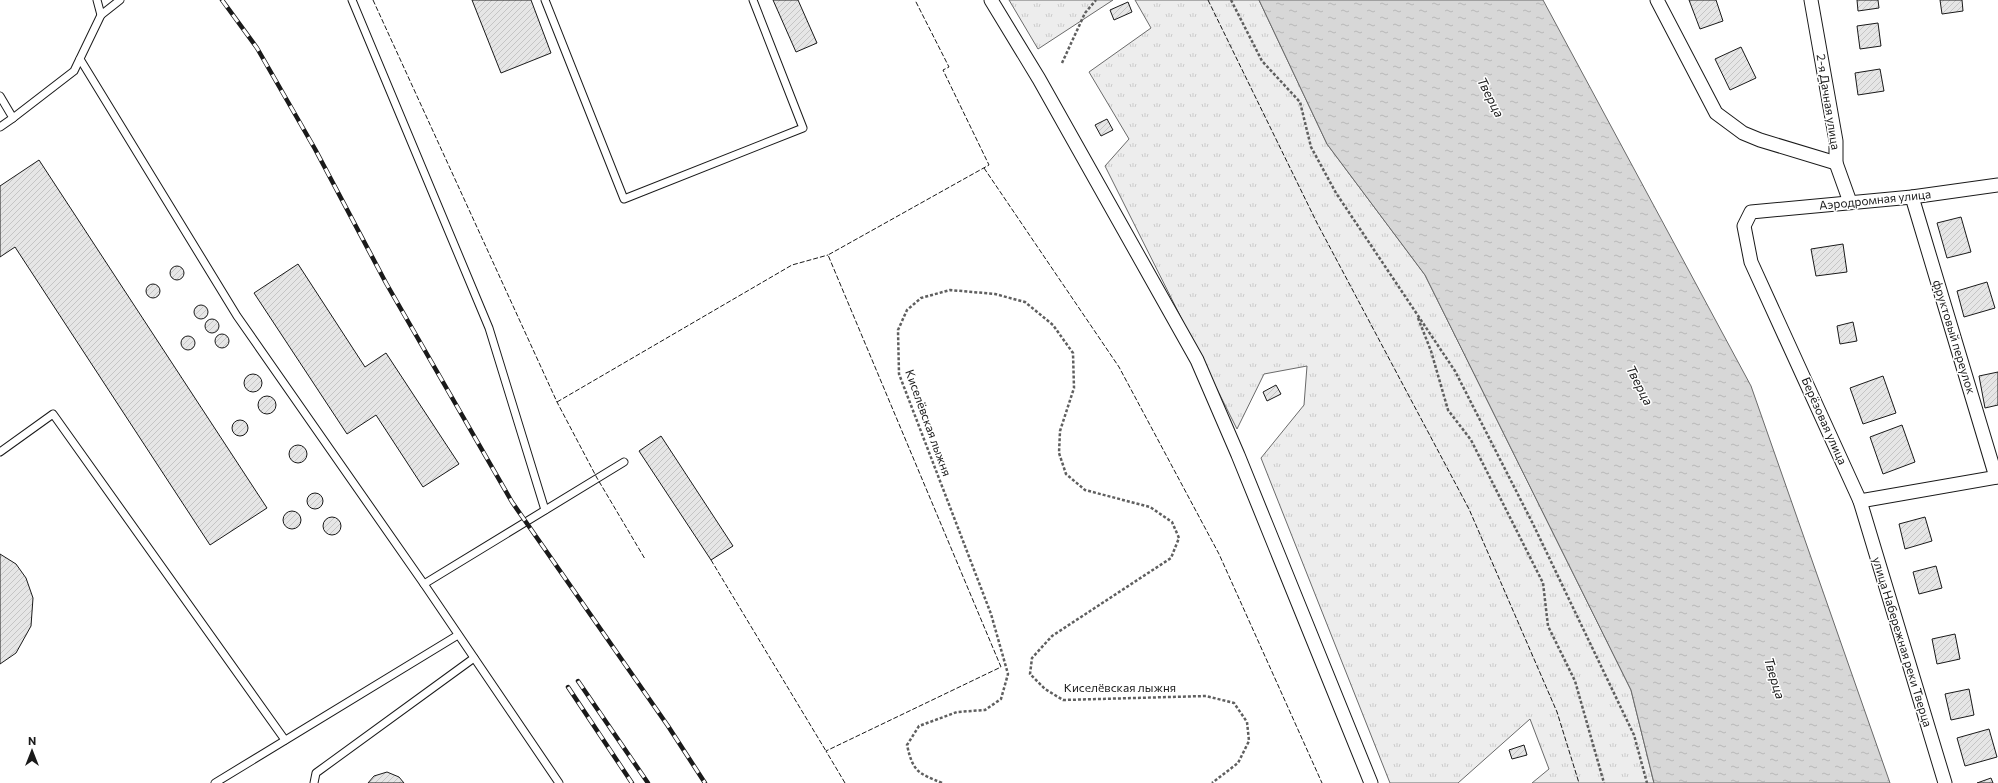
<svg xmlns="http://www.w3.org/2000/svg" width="1998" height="783" viewBox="0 0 1998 783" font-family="Commissioner,sans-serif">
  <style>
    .grass { fill: url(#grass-tufts); stroke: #6a6a6a }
    .water { fill: url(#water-ripples); stroke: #6a6a6a }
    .building { fill: url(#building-hatch); stroke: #1a1a1a }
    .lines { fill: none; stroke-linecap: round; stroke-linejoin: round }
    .service-casing { stroke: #1a1a1a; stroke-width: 9 }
    .minor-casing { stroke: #1a1a1a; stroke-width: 15 }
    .path { stroke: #5f5f5f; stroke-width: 2.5; stroke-dasharray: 3 2; stroke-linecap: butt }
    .service { stroke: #fff; stroke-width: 7 }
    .minor { stroke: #fff; stroke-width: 13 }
    .rail-casing { stroke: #1a1a1a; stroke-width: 4.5 }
    .rail { stroke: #fff; stroke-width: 3; stroke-dasharray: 9; stroke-linecap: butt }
    .fence { stroke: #1a1a1a; stroke-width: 1; stroke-dasharray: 5 2; stroke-linecap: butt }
    .labels { text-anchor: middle; stroke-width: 3; stroke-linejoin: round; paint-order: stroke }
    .street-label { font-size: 12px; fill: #1a1a1a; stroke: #fff }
    .water-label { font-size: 13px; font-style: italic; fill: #1a1a1a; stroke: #fff }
  </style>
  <defs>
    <pattern id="grass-tufts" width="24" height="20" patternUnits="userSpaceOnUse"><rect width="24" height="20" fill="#ededed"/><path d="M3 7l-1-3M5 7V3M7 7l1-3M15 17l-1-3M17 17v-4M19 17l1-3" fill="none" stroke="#cbcbcb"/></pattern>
    <pattern id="water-ripples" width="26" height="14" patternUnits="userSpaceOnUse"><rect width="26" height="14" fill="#d7d7d7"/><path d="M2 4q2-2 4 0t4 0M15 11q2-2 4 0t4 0" fill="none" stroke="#b8b8b8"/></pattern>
    <pattern id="building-hatch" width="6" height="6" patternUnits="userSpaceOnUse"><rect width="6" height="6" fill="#e6e6e6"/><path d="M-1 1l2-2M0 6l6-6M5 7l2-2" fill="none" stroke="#c5c5c5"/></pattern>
  </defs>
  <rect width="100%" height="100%" fill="#fff"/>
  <g class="grass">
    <path d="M1009,0h104l-75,49z"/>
    <path d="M1135,0h124l68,144 98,131 206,415 23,93h-122l17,-14 -19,-50 -72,64h-68l-129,-325 43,-53 3,-39 -43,8 -27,55 -132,-263 24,-27 -40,-67 62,-44z"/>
  </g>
  <path class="water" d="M1259,0h284l208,386 139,397h-236l-23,-93 -206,-415 -98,-131z"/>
  <g class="building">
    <path d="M472,0h59l20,53 -50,20z"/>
    <path d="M773,0h25l19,43 -21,9z"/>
    <path d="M1689,0h27l7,21 -23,8z"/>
    <path d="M1857,0h21l1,8 -21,3z"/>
    <path d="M1940,0h22l1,11 -21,3z"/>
    <path d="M1128,2l4,10 -18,8 -4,-10z"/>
    <path d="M1878,23l3,23 -21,3 -3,-23z"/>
    <path d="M1741,47l15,31 -26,12 -15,-31z"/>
    <path d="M1880,69l4,22 -26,4 -3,-22z"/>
    <path d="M1107,119l6,11 -12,6 -6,-11z"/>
    <path d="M39,160l228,348 -57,37 -195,-298 -15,10v-71z"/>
    <path d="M1961,217l10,35 -24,6 -10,-35z"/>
    <path d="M1843,244l4,28 -31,4 -5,-27z"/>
    <path d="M298,264l67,103 21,-14 73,111 -36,23 -47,-72 -29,19 -93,-141z"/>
    <circle cx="177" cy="273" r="7"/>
    <path d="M1987,282l8,26 -31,9 -7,-26z"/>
    <circle cx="153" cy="291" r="7"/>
    <circle cx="201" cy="312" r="7"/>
    <circle cx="212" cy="326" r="7"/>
    <path d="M1853,322l4,19 -17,3 -3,-18z"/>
    <circle cx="222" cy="341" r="7"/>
    <circle cx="188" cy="343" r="7"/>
    <path d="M1998,372v33l-13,3 -6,-32z"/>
    <circle cx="253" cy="383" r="9"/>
    <path d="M1883,376l13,37 -33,11 -13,-36z"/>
    <path d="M1276,385l5,9 -14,7 -4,-9z"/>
    <circle cx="267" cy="405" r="9"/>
    <circle cx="240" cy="428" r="8"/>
    <path d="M1902,425l13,37 -32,12 -13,-37z"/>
    <path d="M661,436l72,110 -22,14 -72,-109z"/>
    <circle cx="298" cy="454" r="9"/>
    <circle cx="315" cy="501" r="8"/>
    <circle cx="292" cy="520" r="9"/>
    <path d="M1925,517l7,24 -27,8 -6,-25z"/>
    <circle cx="332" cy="526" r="9"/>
    <path d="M0,554l16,10 10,14 7,20 -2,28 -15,27 -16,11z"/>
    <path d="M1936,566l6,22 -23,6 -6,-22z"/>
    <path d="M1955,634l5,25 -23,5 -5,-25z"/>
    <path d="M1969,689l5,26 -23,5 -6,-26z"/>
    <path d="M1989,729l8,28 -32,9 -8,-28z"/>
    <path d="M1524,745l3,10 -15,4 -3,-9z"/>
    <path d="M387,772l12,5 5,6h-36l6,-7z"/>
    <path d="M1991,778l2,5h-16z"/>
  </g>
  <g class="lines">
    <defs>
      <g id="service">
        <path d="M97,0l4,15"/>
        <path d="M352,0l137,328 56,182"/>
        <path d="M545,0l79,199 179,-71 -50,-128"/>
        <path d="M80,59l157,257 187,268 135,199"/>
        <path d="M0,96l13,22 -13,9"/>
        <path d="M13,118l61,-47 27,-56 19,-15"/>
        <path d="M0,452l53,-38 232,326"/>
        <path d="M424,584l200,-122"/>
        <path d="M215,783l243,-148"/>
        <path d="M314,783l2,-10 158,-115"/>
      </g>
      <g id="minor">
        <path d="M991,0l48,79 158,281 41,95 133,328"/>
        <path d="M1657,0l59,113 27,20 17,7 76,23"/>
        <path d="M1811,0l25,141v22l14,39"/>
        <path d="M1998,185l-86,12 -161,15 -7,14 7,36 109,239 138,-24"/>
        <path d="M1912,197l84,280"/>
        <path d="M1860,501l85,282"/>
      </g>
    </defs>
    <use href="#service" class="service-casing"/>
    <use href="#minor" class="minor-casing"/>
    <g class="path">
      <path d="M1231,0l31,61 38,41 11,45 25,46 119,178 78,153 101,211 13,48"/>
      <path d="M1062,63l23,-50 11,-13"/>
      <path d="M1418,318l13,33 17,59 23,30 72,143 5,43 27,55 29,102"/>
      <path d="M942,783c-24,-10 -29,-11 -35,-38l12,-19 38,-14 28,-2 16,-11 7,-25 -17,-60 -92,-240 -1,-44 9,-20 14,-12 29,-8 45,4 30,8 28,23 20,28 1,35 -14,43 -1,22 7,21 19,16 65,17 22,15 7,16 -8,20 -119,78 -20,22 -2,16 15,15 18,11 143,-4 28,7 13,19 2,19 -11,22 -26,20"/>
    </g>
    <use href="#service" class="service"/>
    <use href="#minor" class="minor"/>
    <defs>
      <g id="rail">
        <path d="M222,0l35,48 58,101 71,134 126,219 156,224 37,57"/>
        <path d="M578,681l70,102"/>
        <path d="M568,687l64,96"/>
      </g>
    </defs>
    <use href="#rail" class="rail-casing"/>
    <use href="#rail" class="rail"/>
    <g class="fence">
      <path d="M373,0l184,402 40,76 48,81"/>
      <path d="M1208,0l109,223 152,286 88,203 22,71"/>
      <path d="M984,168l135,199 100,187 103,229"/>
      <path d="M557,402l235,-137 36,-10"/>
      <path d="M711,560l115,191"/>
      <path d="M845,783l-19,-32 175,-84 -173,-412 161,-90 -46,-95 6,-3 -34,-67"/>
    </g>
  </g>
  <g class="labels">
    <g class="street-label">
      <text transform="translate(1828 102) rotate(81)" y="4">2-я Дачная улица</text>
      <text transform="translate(1875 200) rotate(-6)" y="4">Аэродромная улица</text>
      <text transform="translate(1954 337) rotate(73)" y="4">фруктовый переулок</text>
      <text transform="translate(1824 421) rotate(66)" y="4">Берёзовая улица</text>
      <text transform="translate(928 423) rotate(70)" y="4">Киселёвская лыжня</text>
      <text transform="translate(1902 642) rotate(73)" y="4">улица Набережная реки Тверца</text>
      <text x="1120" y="692">Киселёвская лыжня</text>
    </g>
    <g class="water-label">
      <text transform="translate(1491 97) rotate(63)" y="5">Тверца</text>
      <text transform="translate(1640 385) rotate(63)" y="5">Тверца</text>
      <text transform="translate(1775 678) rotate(73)" y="5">Тверца</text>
    </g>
  </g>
  <g transform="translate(32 751)" stroke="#ffffff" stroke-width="3" paint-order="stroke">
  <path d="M0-3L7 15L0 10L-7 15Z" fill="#1a1a1a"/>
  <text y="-6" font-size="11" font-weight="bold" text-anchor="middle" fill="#1a1a1a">N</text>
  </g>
</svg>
